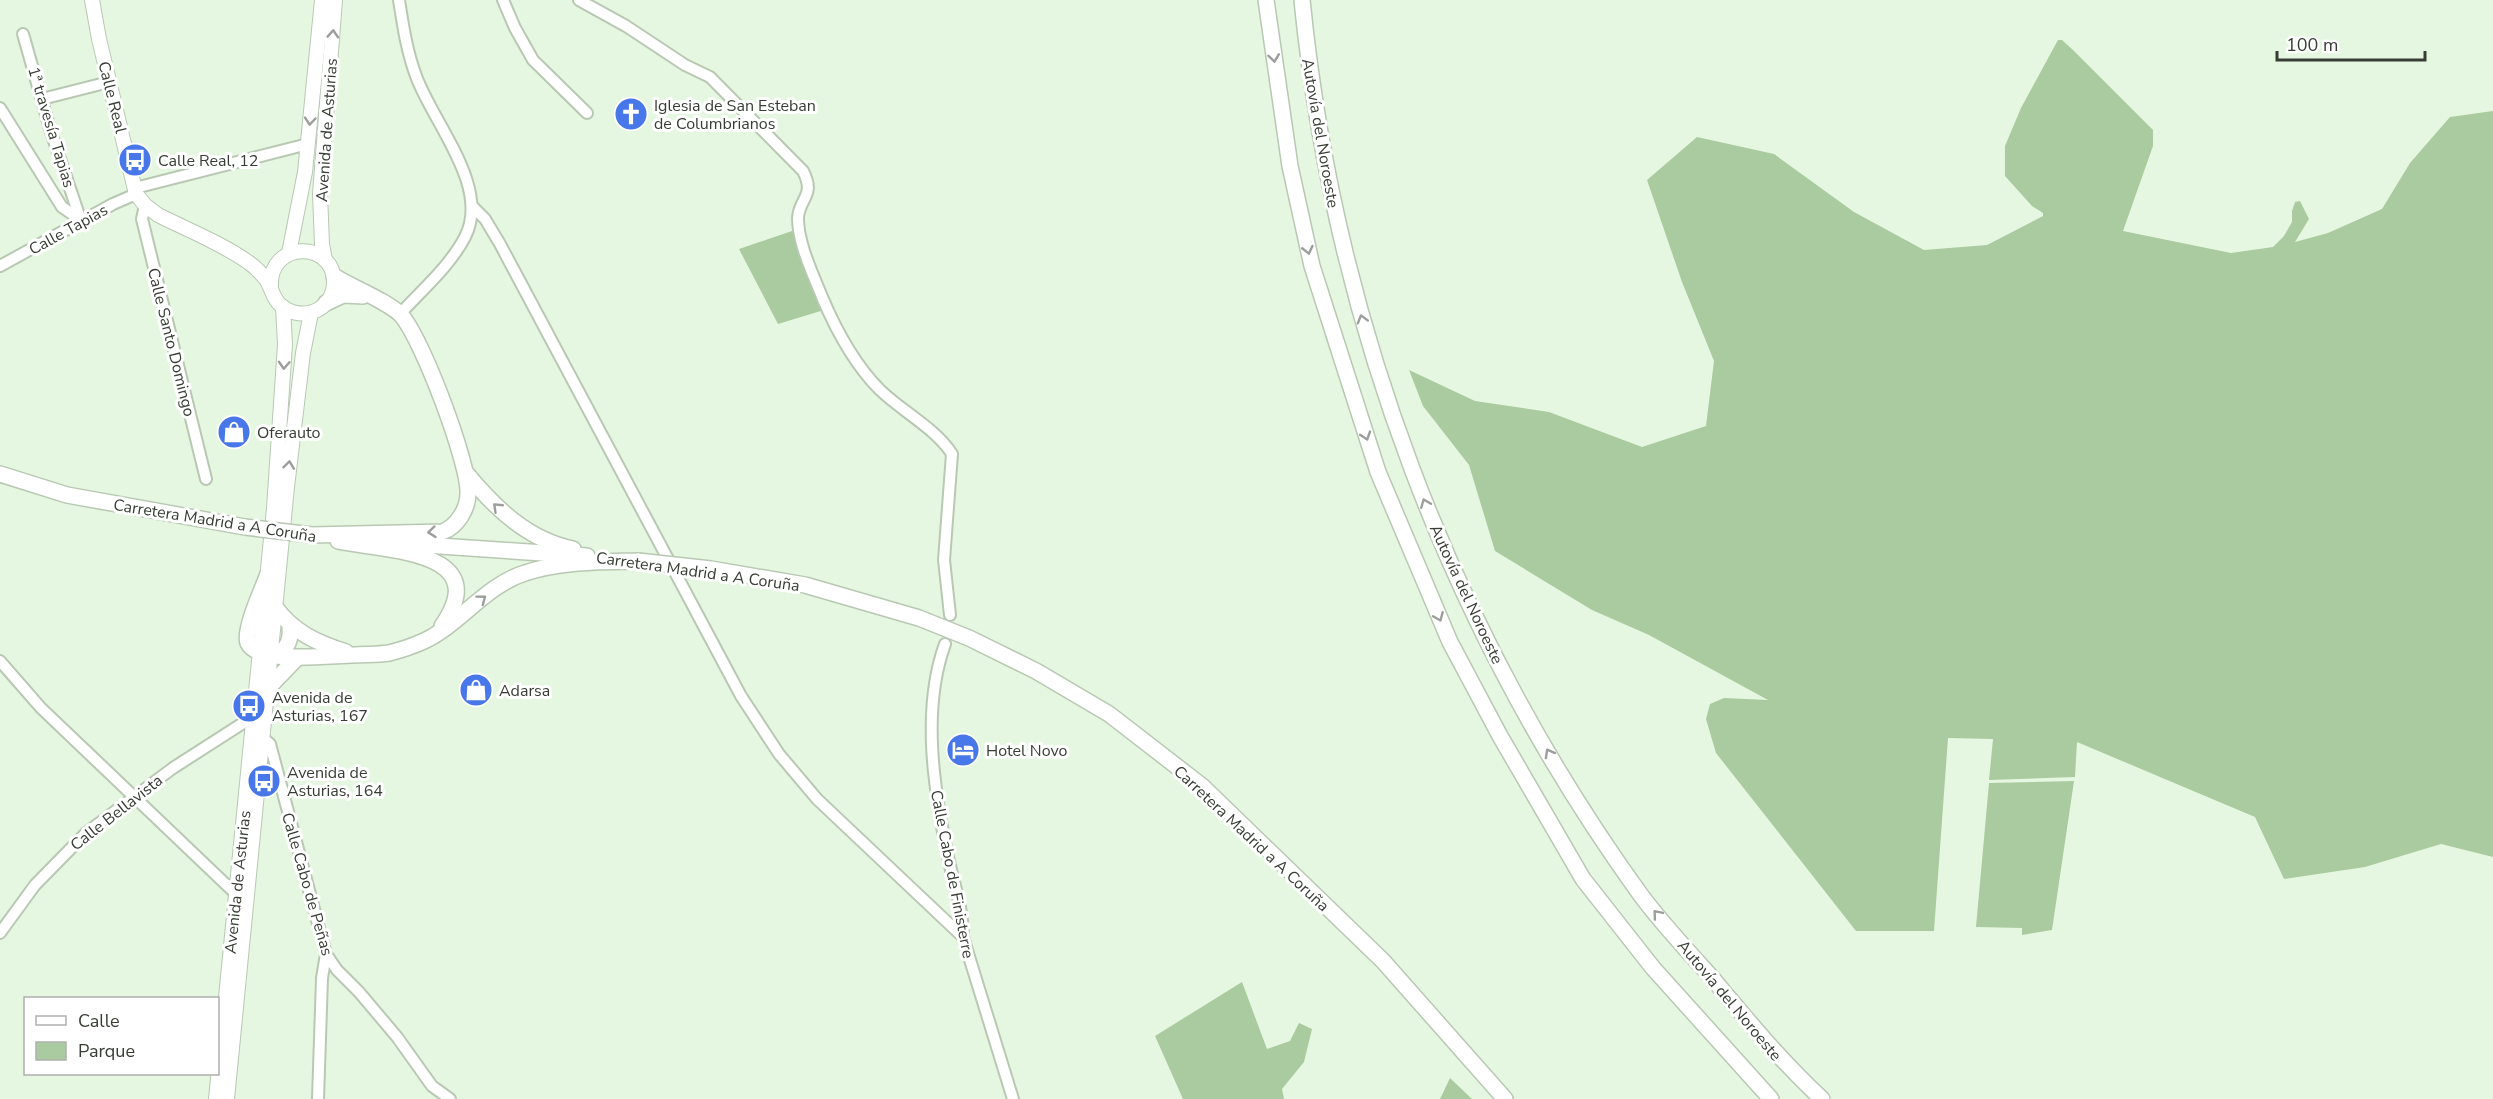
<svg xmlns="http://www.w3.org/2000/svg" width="2493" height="1099" viewBox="0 0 2493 1099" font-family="'Nunito Sans',sans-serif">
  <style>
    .green { fill: #aaca9f }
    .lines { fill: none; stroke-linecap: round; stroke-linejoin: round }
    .minor-casing { stroke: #b8c8b3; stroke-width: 14 }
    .major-casing { stroke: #b8c8b3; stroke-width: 16 }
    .highway-casing { stroke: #b8c8b3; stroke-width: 18 }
    .minor { stroke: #fff; stroke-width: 10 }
    .major { stroke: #fff; stroke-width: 14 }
    .highway { stroke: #fff; stroke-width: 15 }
    .highway-bridge-casing { stroke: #b8c8b3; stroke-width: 18; stroke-linecap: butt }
    .highway-bridge { stroke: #fff; stroke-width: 15 }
    .oneway { stroke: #9b9e9a }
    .labels { text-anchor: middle; stroke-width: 6; stroke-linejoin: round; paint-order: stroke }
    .street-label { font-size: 16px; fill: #373d34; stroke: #fff }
    .poi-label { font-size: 16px; fill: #373d34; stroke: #fff; text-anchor: start }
  </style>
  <rect width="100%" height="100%" fill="#e6f7e1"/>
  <g class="green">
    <path d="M2058,40h4l11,10 80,80v16l-30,85 108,22 42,-6 11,-11 8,-14v-11l3,-9 5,-1 9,18 -14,23 33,-9 54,-24 28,-46 40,-46 43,-6v746l-52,-13 -76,23 -81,12 -29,-62 -178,-75 -2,35 -86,3 4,-41 -45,-1 -14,193h-78l-140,-178 -10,-34 4,-15 14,-6 44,2 -119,-65 -57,-25 -97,-59 -26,-86 -46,-59 -14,-36 66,31 74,11 93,35 64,-21 8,-65 -32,-79 -35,-102 50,-43 77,17 80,58 70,38 63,-5 56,-29v-3l-11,-7 -27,-30v-30l16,-38z"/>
    <path d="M792,231l32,79 -46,14 -39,-75z"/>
    <path d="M2074,781l-22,149 -30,5v-7l-46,-1 13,-144z"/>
    <path d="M1242,982l25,67 23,-8 9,-18 13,6 -8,33 -22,27 2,10h-101l-28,-63z"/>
    <path d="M1450,1078l22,21h-32z"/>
  </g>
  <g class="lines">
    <defs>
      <g id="minor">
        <path d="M399,0c4,26 8,52 17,76 17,47 75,111 49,161 -15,29 -43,53 -65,77"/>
        <path d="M503,0l12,28 18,32 54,53"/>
        <path d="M579,0l47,26 59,39 25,12 93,94c13,25 -4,27 -5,47 0,26 15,56 24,79 14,33 33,68 58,93 23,22 55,38 72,64l-8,106 6,55"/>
        <path d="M23,34l27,95 31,92"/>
        <path d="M42,99l67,-17"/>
        <path d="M0,108l62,99 19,13"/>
        <path d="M135,188l173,-44"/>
        <path d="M145,205l-3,14 64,260"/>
        <path d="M473,207l12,12 15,25 241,452 38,58 38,45 146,138"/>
        <path d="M0,266l113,-62 23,-10"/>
        <path d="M945,644c-24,66 -11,146 3,213 6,28 15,51 15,80l50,162"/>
        <path d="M0,661l41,47 195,186"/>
        <path d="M262,737l8,7 56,210 11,16 22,22 38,45 35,49 18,13"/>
        <path d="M0,933l35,-48 51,-52 87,-65 81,-52"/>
        <path d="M318,1099l4,-121 4,-24"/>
      </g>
      <g id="major">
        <path d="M92,0l7,39 37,155 9,11 13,10c30,15 63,28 90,47 6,4 12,10 17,16 5,6 6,13 10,20 8,15 29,20 44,11 9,-5 15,-15 15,-26 1,-43 -66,-43 -63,4"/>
        <path d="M289,253l16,-81 17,-172"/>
        <path d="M325,260l-3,-16 -2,-50 15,-194"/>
        <path d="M216,1099l58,-591 11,-164 -2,-37"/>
        <path d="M227,1099l60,-612 16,-134 8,-40"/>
      </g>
      <g id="highway">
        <path d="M1266,0l24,166 22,100 66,206 72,170 50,94 83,143 70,89 118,131"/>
        <path d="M1302,0c32,321 149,632 338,894 22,30 48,57 73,85 35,42 69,83 109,120"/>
        <path d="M326,303l17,-8 20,1"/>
        <path d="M0,474l67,21 178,32"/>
        <path d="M467,474c28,34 61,66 106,75"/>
        <path d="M312,535l130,-3c15,-5 26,-23 26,-39 1,-30 -46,-155 -67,-178 -12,-13 -50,-28 -67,-39"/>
        <path d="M338,541c45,10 158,8 104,85"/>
        <path d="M381,542l206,14"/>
        <path d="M711,569l94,16 114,33 50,20 67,33 73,43 93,72 181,175 122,138"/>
        <path d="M268,574c-5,14 -25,56 -20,69 10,22 85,12 105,12 12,-1 24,0 36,-2 12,-3 24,-7 35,-12 36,-17 62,-56 101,-68 36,-12 76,-11 113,-12"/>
        <path d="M275,607c18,25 42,36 71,45"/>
        <path d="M276,655c13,-7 15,-16 14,-30"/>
        <path d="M268,688l28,-29"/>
      </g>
    </defs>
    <use href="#minor" class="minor-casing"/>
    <use href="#major" class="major-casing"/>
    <use href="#highway" class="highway-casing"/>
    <use href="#minor" class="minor"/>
    <use href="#major" class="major"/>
    <use href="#highway" class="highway"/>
    <defs>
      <g id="highway-bridge">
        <path d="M245,527l67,8"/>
        <path d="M638,561l73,8"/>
      </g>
    </defs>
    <use href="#highway-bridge" class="highway-bridge-casing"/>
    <use href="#highway-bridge" class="highway-bridge"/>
  </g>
  <defs><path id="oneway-chevron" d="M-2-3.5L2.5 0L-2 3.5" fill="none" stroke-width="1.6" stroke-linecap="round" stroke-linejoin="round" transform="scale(1.5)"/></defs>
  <g class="oneway">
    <use href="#oneway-chevron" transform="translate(333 34) rotate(-86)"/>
    <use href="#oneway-chevron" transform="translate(1274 58) rotate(82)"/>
    <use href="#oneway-chevron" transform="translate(310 121) rotate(95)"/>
    <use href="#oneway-chevron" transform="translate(1308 250) rotate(77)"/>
    <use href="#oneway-chevron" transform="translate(1362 319) rotate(-106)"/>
    <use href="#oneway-chevron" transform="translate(284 365) rotate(93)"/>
    <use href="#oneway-chevron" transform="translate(1366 436) rotate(72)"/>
    <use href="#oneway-chevron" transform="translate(289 465) rotate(-83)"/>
    <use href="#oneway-chevron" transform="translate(1425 503) rotate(-112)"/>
    <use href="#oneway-chevron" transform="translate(497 507) rotate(-136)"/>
    <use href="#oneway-chevron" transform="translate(432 532) rotate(174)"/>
    <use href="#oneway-chevron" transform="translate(482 599) rotate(-37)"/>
    <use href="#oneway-chevron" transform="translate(1439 617) rotate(67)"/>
    <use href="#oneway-chevron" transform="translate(1549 753) rotate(-119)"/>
    <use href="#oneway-chevron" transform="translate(1657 914) rotate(-130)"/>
  </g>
  <defs>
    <symbol id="church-disc" viewBox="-11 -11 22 22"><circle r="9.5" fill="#4877e9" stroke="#fff"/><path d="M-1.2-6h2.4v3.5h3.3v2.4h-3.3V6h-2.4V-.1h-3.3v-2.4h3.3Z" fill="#fff"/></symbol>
    <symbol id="bus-disc" viewBox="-11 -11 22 22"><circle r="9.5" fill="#4877e9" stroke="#fff"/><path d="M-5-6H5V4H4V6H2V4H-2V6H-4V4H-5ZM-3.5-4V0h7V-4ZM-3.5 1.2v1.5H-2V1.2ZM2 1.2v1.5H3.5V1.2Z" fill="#fff"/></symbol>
    <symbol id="shop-disc" viewBox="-11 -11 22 22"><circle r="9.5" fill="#4877e9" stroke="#fff"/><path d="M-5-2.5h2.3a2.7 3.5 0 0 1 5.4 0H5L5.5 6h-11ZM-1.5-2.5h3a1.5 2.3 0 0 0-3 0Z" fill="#fff"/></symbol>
    <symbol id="hotel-disc" viewBox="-11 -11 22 22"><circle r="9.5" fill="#4877e9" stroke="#fff"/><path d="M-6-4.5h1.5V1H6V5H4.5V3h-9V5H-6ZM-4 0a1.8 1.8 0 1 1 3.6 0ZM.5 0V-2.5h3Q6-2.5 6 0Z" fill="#fff"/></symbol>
  </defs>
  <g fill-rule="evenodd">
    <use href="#church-disc" x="612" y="95" width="38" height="38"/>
    <use href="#bus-disc" x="116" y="141" width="38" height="38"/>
    <use href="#shop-disc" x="215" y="413" width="38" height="38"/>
    <use href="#shop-disc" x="457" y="671" width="38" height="38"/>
    <use href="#bus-disc" x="230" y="687" width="38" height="38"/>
    <use href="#hotel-disc" x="944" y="731" width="38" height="38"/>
    <use href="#bus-disc" x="245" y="762" width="38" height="38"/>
  </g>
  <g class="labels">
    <g class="street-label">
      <text transform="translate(113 97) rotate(76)" y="6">Calle Real</text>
      <text transform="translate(52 127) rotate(73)" y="6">1ª travesía Tapias</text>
      <text transform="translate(326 130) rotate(-86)" y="6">Avenida de Asturias</text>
      <text transform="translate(1321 133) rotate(80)" y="6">Autovía del Noroeste</text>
      <text transform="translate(68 229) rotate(-29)" y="6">Calle Tapias</text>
      <text transform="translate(172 342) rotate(76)" y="6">Calle Santo Domingo</text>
      <text transform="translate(215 520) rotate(9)" y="6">Carretera Madrid a A Coruña</text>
      <text transform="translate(698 571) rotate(8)" y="6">Carretera Madrid a A Coruña</text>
      <text transform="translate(1467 594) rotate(65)" y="6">Autovía del Noroeste</text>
      <text transform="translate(116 812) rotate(-38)" y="6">Calle Bellavista</text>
      <text transform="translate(1252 838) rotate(43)" y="6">Carretera Madrid a A Coruña</text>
      <text transform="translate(953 874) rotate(79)" y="6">Calle Cabo de Finisterre</text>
      <text transform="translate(237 882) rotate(-84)" y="6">Avenida de Asturias</text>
      <text transform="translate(308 884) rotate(74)" y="6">Calle Cabo de Peñas</text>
      <text transform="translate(1730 1000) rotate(50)" y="6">Autovía del Noroeste</text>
    </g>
    <g class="poi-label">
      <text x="654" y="111">Iglesia de San Esteban<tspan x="654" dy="18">de Columbrianos</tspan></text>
      <text x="158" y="166">Calle Real, 12</text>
      <text x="257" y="438">Oferauto</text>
      <text x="499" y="696">Adarsa</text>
      <text x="272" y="703">Avenida de<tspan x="272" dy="18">Asturias, 167</tspan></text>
      <text x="986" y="756">Hotel Novo</text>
      <text x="287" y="778">Avenida de<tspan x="287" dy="18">Asturias, 164</tspan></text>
    </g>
  </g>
  <rect x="24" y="997" width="195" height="78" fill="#ffffff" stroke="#afb1ae" stroke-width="1.5"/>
  <rect x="36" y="1016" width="30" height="9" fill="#ffffff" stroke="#afb1ae" stroke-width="1.5"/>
  <text x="78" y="1027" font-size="18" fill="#373d34">Calle</text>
  <rect x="36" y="1042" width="30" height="18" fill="#aaca9f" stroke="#afb1ae" stroke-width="1.5"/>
  <text x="78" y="1057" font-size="18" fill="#373d34">Parque</text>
  <path d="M2277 51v9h148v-9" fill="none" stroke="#373d34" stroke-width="3"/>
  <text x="2286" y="51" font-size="18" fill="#373d34" stroke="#ffffff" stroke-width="4.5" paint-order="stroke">100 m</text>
</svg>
